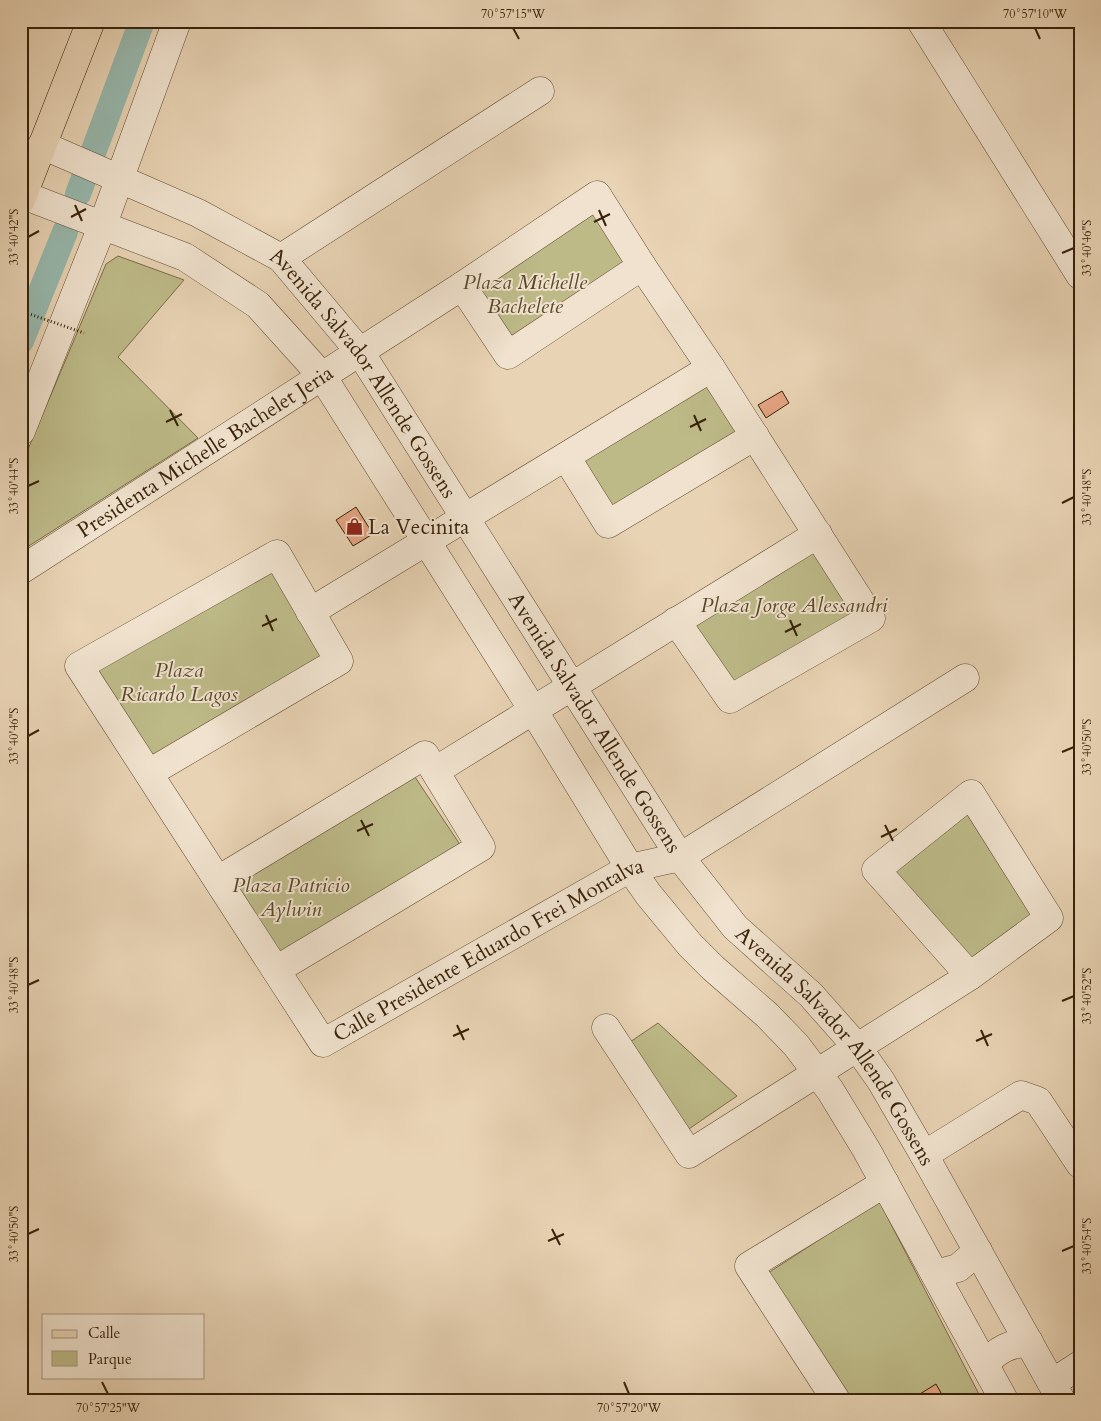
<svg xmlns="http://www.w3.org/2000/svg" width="1101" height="1421" viewBox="0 0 1101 1421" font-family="Cardo,serif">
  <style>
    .green { fill: #bdba88; stroke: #7a6e48 }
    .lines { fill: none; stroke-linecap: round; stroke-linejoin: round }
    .canal { stroke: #97b8ad; stroke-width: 26 }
    .building { fill: #e4a381; stroke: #382209 }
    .minor-casing { stroke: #644e34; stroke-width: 29 }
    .primary-casing { stroke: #382209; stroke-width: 29 }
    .minor { stroke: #f0e2ce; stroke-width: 28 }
    .primary { stroke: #e8d3b4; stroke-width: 28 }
    .path-bridge { stroke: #382209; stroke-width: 3; stroke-dasharray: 1 2.5; stroke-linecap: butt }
    .ticks { fill: none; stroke: #382209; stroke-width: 2 }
    .labels { text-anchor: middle; stroke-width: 4; stroke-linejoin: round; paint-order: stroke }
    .park-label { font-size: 21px; font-style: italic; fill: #594829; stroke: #f0e2ce }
    .street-label { font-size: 21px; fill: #382209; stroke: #f0e2ce }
    .poi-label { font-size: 21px; fill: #382209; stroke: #f0e2ce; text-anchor: start }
    .neatline { fill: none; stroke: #382209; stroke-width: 2 }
    .ticks-label { font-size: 12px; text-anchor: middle; fill: #382209 }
  </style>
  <rect width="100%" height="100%" fill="#e8d3b4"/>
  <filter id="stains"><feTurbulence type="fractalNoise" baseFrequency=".004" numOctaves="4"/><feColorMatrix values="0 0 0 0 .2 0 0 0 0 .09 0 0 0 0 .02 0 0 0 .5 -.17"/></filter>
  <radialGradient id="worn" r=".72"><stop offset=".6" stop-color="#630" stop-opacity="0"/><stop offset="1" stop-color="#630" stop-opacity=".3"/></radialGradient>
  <g class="green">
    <path d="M595,201l41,65 -126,84 -44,-63z"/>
    <path d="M118,256l66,24 -66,77 80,81 -177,113v-85l85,-202z"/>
    <path d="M708,372l41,64 -140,84 -40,-63z"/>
    <path d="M813,541l52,76 -134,78 -50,-74z"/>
    <path d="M268,566l58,95 -177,104 -62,-95z"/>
    <path d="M409,768l54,81 -187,114 -54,-82z"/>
    <path d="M963,808l72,113 -65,40 -85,-91z"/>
    <path d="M658,1023l79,73 -54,37 -56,-89z"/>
    <path d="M879,1201l103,199h-131l-83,-127z"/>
  </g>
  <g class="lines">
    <g class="canal">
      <path d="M93,153l49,-132"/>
      <path d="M78,194l6,-16"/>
      <path d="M21,341l44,-109"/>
    </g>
  </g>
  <g class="building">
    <path d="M782,391l7,12 -23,15 -8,-13z"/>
    <path d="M356,507l17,27 -20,12 -17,-26z"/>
    <path d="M936,1384l9,16h-28l-2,-3z"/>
  </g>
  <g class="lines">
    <defs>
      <g id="minor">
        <path d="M921,21l159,254"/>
        <path id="s1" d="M42,145l156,68 83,45 79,94 320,505 55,70 76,68 46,52 24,34 43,74 137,245"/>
        <path d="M23,195l162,62 73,48 64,71 211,334 97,158 18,26 42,51 23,23 54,47 29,30 34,45 36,59 138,251"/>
        <path d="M281,258l259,-167"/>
        <path d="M462,286l46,69 134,-89"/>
        <path d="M21,431l82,-207 74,-203"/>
        <path d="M566,457l42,67 147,-88"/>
        <path id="s2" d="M21,570l441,-284 135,-91 45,71 69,102 160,250 -141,81 -54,-78"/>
        <path d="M310,612l401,-244"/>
        <path d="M435,771l383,-237"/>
        <path id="s3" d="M149,773l190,-112 -62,-107 -198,112 244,377 307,-175 50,-11 285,-179"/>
        <path d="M218,880l207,-125 56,92 -205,123"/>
        <path d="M606,1028l83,126 281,-178 79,-58 -78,-124 -95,76 94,106"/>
        <path d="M924,1155l97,-60 17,6 42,63"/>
        <path d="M935,1274l23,-6 20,-17"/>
        <path d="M985,1365c12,-16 25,-21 44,-23"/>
        <path d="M1052,1383l28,-18"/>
        <path d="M836,1400l-87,-134 136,-83"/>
      </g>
      <path id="primary" d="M21,200l70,-179"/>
    </defs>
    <use href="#minor" class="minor-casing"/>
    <use href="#primary" class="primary-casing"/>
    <use href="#minor" class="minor"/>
    <use href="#primary" class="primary"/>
    <path class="path-bridge" d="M21,311l63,22"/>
  </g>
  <path class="ticks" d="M513,28l6,11M1035,28l5,11M75,205l7,16M599,210l7,16M71,217l15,-8M594,222l16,-8M28,237l11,-6M1062,253l12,-5M170,410l8,16M694,415l7,16M166,422l16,-8M690,427l16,-8M28,486l11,-5M1062,503l12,-6M266,615l7,16M790,620l7,16M262,626l15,-7M785,632l16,-8M28,736l11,-6M1062,752l12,-5M361,820l8,16M885,825l8,16M357,831l16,-7M881,837l16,-8M28,985l11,-5M1062,1001l12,-5M457,1025l7,15M981,1030l7,16M453,1036l16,-7M976,1041l16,-7M552,1229l8,16M28,1234l11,-5M548,1241l16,-7M1062,1251l12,-5M102,1382l6,12M624,1382l5,12"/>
  <defs>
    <symbol id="shop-bare" viewBox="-9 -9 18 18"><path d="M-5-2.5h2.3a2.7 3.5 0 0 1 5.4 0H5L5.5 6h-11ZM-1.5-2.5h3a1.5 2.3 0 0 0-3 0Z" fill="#8f2418" stroke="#f0e2ce" stroke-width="2.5" paint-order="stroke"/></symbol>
  </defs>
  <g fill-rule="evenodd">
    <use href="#shop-bare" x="342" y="514" width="25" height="25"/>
  </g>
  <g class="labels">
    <g class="park-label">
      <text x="525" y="289">Plaza Michelle<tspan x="525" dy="24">Bachelete</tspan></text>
      <text x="794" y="612">Plaza Jorge Alessandri</text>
      <text x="179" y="677">Plaza<tspan x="179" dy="24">Ricardo Lagos</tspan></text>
      <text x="291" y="892">Plaza Patricio<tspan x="291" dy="24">Aylwin</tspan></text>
    </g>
    <g class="street-label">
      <text dy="7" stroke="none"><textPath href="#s1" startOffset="406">Avenida Salvador Allende Gossens</textPath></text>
      <text dy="7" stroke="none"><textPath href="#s2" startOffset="219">Presidenta Michelle Bachelet Jeria</textPath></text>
      <text dy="7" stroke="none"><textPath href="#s1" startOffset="826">Avenida Salvador Allende Gossens</textPath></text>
      <text dy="7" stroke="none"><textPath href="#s3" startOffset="1211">Calle Presidente Eduardo Frei Montalva</textPath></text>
      <text dy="7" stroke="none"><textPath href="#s1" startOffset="1231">Avenida Salvador Allende Gossens</textPath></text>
    </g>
    <g class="poi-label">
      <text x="368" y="534">La Vecinita</text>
    </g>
  </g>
  <rect width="1101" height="1421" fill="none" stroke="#e8d3b4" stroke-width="55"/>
  <rect x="42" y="1314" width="162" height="65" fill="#f0e2ce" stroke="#a6957f"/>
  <rect x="52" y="1330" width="25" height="8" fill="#e8d3b4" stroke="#a6957f"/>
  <text x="88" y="1338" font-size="15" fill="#382209">Calle</text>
  <rect x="52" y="1351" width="25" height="15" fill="#bdba88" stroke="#a6957f"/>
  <text x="88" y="1364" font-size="15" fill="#382209">Parque</text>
  <rect x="28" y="28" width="1046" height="1366" class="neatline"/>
  <g class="ticks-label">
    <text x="513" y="18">70°57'15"W</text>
    <text x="1035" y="18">70°57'10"W</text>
    <text transform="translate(14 237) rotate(-90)" y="4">33°40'42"S</text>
    <text transform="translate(1087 248) rotate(-90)" y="4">33°40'46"S</text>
    <text transform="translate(14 486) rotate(-90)" y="4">33°40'44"S</text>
    <text transform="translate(1087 497) rotate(-90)" y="4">33°40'48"S</text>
    <text transform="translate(14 736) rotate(-90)" y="4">33°40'46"S</text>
    <text transform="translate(1087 747) rotate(-90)" y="4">33°40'50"S</text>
    <text transform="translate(14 985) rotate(-90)" y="4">33°40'48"S</text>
    <text transform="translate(1087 996) rotate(-90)" y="4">33°40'52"S</text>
    <text transform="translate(14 1234) rotate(-90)" y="4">33°40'50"S</text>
    <text transform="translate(1087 1246) rotate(-90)" y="4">33°40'54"S</text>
    <text x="108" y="1412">70°57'25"W</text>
    <text x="629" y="1412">70°57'20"W</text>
  </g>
  <rect width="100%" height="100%" filter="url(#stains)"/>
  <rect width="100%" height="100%" fill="url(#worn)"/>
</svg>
